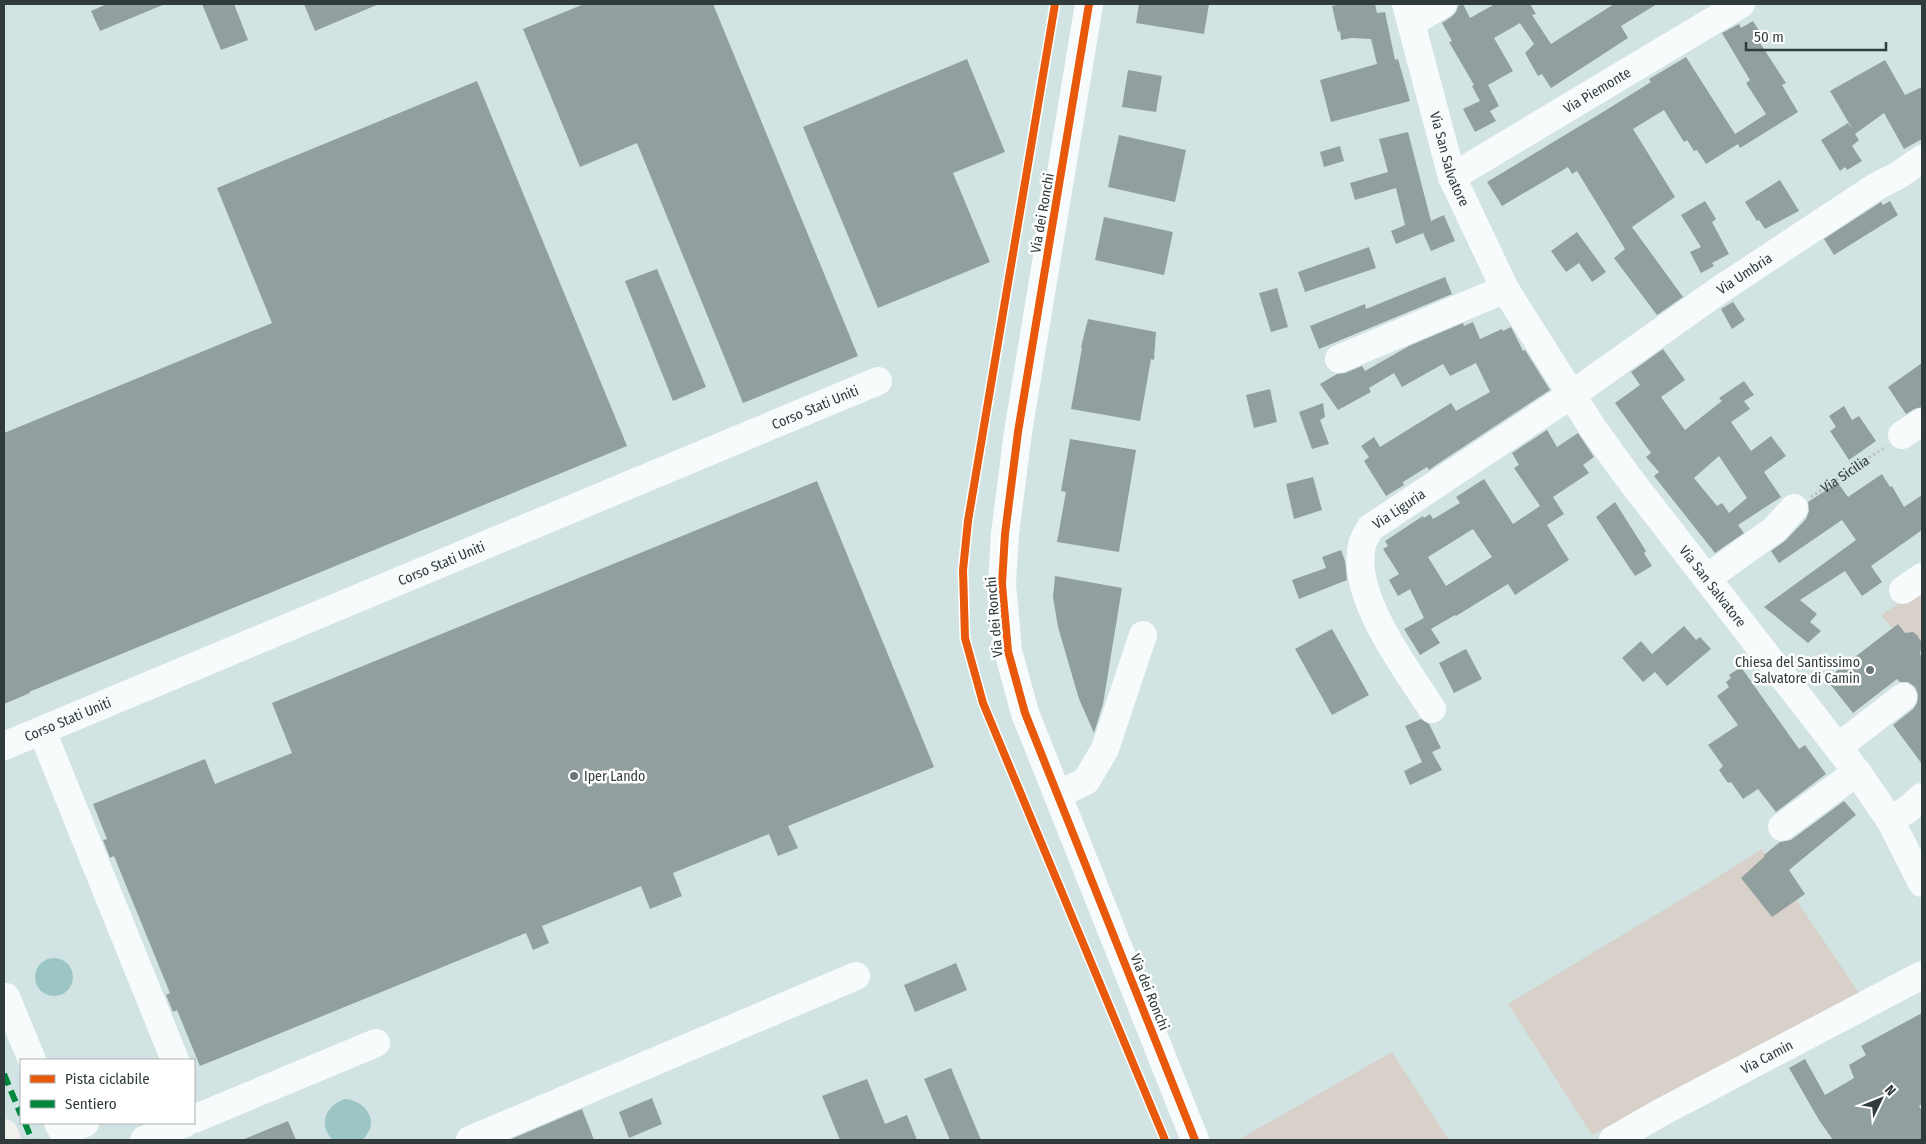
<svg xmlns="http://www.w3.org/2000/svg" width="1926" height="1144" viewBox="0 0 1926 1144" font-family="'Fira Sans Condensed',sans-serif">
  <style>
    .green { fill: #d7d1ca }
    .water { fill: #9cc6c6 }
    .building { fill: #929f9f; fill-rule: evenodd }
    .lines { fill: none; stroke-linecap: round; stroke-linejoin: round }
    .path { stroke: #c0c4c4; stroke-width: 3; stroke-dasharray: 2.5 2.5; stroke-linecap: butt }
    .minor { stroke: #f8fbfb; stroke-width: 28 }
    .major { stroke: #f1f0ed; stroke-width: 28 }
    .quiet { stroke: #00873e; stroke-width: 6; stroke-dasharray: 12 6; stroke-linecap: butt }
    .cycleway-casing { stroke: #fff; stroke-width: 11 }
    .cycleway { stroke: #e8590c; stroke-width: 8 }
    .poi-dot { fill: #697676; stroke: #fff; stroke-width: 2 }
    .labels { text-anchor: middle; stroke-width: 5; stroke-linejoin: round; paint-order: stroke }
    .street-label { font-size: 14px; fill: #303c3c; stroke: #fff }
    .poi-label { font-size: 14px; fill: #303c3c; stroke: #fff; text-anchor: end }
  </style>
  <rect width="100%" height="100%" fill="#d2e3e3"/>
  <g class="green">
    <path d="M1922,589v57l-9,6 -32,-37z"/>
    <path d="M1762,849l97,144 -267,142 -84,-131 197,-119z"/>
    <path d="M1392,1052l57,88h-211z"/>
  </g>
  <g class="water">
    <circle cx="54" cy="977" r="19"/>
    <path d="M345,1099c22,2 36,24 17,41h-29c-16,-15 -7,-35 12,-41z"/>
  </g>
  <g class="building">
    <path d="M107,4h58l-65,27 -9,-20z"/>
    <path d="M202,4h32l14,36 -27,10z"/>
    <path d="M304,4h75l-64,27z"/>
    <path d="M584,4h129l145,352 -115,47 -106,-260 -57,24 -57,-138z"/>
    <path d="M1139,4h70l-5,30 -68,-11z"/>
    <path d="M1343,4h32l2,9 8,-1 10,48 3,-1 12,42 -79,21 -11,-42 57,-16 -6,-25 -20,-1 -10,2 -1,-9 -2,1 -6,-26z"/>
    <path d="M1463,4l7,14 25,-14h35l6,10 -4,1 19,29 63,-40h43l-36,22 7,12 -77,50 -9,-14 -4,2 -13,-23 9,-9 -14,-21 -26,15 19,33 -25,14 11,21 -9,5 6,10 -21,11 -12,-23 17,-8 -8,-15 2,-1 -25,-43 3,-1 -10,-18 9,-6 5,-5 2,-6z"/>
    <path d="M1753,21l10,16 -5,3 28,43 -4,2 16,27 -58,36 -2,-4 -32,20 -9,-14 -3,1 -7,-11 -3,2 -20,-32 -31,19 42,68 -43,30 51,70 -26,18 -43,-57 11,-9 -48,-78 -5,3 -4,-7 -66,39 -15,-24 116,-70 48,-30 -2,-3 37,-22 49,77 31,-20 -20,-31 4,-3 -28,-47 17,-9 2,4z"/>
    <path d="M967,59l38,93 -52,21 37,89 -112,46 -75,-181z"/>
    <path d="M1885,60l20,35 17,-8v52l-18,10 -20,-36 -29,21 4,6 -7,6 10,15 -15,9 -2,-3 -5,4 -19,-31 27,-17 5,7 -23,-39z"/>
    <path d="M1128,70l34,6 -6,36 -34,-5z"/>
    <path d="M477,81l150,365 -598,246 1,1 -26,11v-271l268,-110 -55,-135z"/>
    <path d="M1408,132l23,89 13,-6 11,26 -24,10 -8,-18 -27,11 -5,-13 14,-6 -9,-37 -41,12 -5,-17 38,-11 -9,-33z"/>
    <path d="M1119,135l67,15 -11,52 -67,-15z"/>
    <path d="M1340,146l4,15 -20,6 -4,-15z"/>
    <path d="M1780,180l19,31 -34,18 -6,-9 -2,1 -12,-19z"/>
    <path d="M1705,201l11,18 -4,3 17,32 -17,9 2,3 -13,7 -11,-21 11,-5 -20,-32z"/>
    <path d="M1890,201l8,14 -64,40 -10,-16 57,-37 2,3z"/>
    <path d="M1104,217l69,15 -9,43 -69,-15z"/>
    <path d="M1577,232l29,40 -14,10 -13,-19 -13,9 -15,-21z"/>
    <path d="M1369,247l7,21 -71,24 -7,-20z"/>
    <path d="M657,269l49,118 -33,14 -48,-120z"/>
    <path d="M1445,277l7,17 -133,55 -9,-23 55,-22 1,5z"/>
    <path d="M1277,288l11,39 -17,5 -12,-39z"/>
    <path d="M1733,302l12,18 -13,9 -11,-20z"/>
    <path d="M1088,319l68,13 -2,28 -3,-1 -11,62 -69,-12 11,-61 -1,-1z"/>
    <path d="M1473,322l7,17 22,-10 1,2 8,-4 12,24 2,-1 25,40 -114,75 -7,5 -2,-3 -24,15 1,3 -18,11 -22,-35 5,-4 -8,-11 13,-9 6,10 71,-44 5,8 34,-19 -14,-29 -26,13 -7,-12 -41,23 -8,-14 -25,15 2,4 -33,18 -18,-26 17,-10 8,-1 17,-7 3,5 44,-25 54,-23 1,3z"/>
    <path d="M1663,349l22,31 -24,17 24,33 37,-29 -3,-3 25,-17 10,14 -10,6 6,8 -19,13 20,29 20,-15 15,20 -22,16 17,25 -43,28 6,8 -29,20 -61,-77 5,-4 -13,-15 5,-4 -36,-50 25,-18 -9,-13zM1719,456l28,42 -18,15 -7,-10 -5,3 -23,-28z"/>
    <path d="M1922,363v44l-8,2 -8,5 -18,-27z"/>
    <path d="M1270,389l7,33 -23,6 -8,-33z"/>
    <path d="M1323,403l2,14 -5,3 9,24 -17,5 -13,-37z"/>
    <path d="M1844,406l8,14 7,-4 17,25 -27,19 -19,-29 6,-4 -7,-11z"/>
    <path d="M1547,430l10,17 21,-14 16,24 -11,8 6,8 -36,24 11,17 -17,11 22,35 -54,35 -7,-11 -52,32 -1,-1 -24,14 9,14 -20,12 -16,-26 20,-11 -14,-29 -12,7 -9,-16 10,-6 -16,-25 5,-3 -3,-5 38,-25 1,2 6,-4 3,5 27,-16 -4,-6 28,-18 29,45 27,-18 -26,-38 5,-3 -7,-12zM1473,529l19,28 -46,29 -18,-29z"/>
    <path d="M1070,439l66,11 -17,102 -62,-10 9,-50 -5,-1z"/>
    <path d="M1882,474l8,13 2,-1 12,21 18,-12v35l-51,36 11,16 -20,14 -17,-25 -45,29 17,14 -7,8 11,9 -13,12 -44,-36 92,-67 -14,-20 -63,43 -8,-12 14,-10 21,-22 3,-8 -1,-9 20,-13 10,-6 10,14z"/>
    <path d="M1313,477l9,33 -28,9 -8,-35z"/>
    <path d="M817,481l117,286 -146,59 10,22 -20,8 -9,-22 -96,39 9,23 -32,13 -9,-23 -99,40 7,17 -16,7 -7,-17 -326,133 -23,-56 -4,2 -7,-17 4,-2 -56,-137 -4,2 -7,-18 4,-1 -14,-35 112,-45 10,25 77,-31 -20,-50z"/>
    <path d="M1615,502l31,49 -2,2 8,13 -17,10 -39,-59z"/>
    <path d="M1341,550l4,11 2,19 -48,19 -7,-19 34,-12 -4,-11z"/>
    <path d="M1055,576l67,12 -19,116 -9,29 -15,-34 -21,-72 -5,-30z"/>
    <path d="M1898,624l7,9 8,-1 4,3 5,8 -2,11 2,3v107l-29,-39 20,-16 4,-6 1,-9 -3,-7 -7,-5h-8l-3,-3 -44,34 -27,-34z"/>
    <path d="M1684,626l12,14 4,-3 11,12 -44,37 -12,-14 -12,10 -21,-24 19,-17 11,13z"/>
    <path d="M1332,629l37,66 -37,20 -37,-66z"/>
    <path d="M1466,649l16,30 -28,14 -15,-30z"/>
    <path d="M1741,667l58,82 6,-4 21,29 -50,38 -18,-23 -15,10 -12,-17 -3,1 -9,-13 4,-4 -15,-21 30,-20 -21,-29 12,-9 -3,-5 5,-4 -2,-3z"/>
    <path d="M1421,719l8,5 12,24 -9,4 10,18 -32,15 -6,-14 18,-9 -17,-36z"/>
    <path d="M1844,801l12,14 -67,55 16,24 -33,23 -31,-39 24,-22 -1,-1 16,-13 11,-2z"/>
    <path d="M956,963l11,27 -52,22 -11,-27z"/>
    <path d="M1922,1013v91l-3,2 3,5v29h-89l-14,-20 -30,-52 16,-9 20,36 29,-17 -5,-13 17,-10 -5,-9z"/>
    <path d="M951,1068l30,72h-31l-26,-61z"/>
    <path d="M867,1079l18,45 22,-9 10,25h-77l-18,-44z"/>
    <path d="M652,1098l10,26 -33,14 -10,-26z"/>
    <path d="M582,1109l12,31h-85z"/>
    <path d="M288,1121l8,19h-54z"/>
  </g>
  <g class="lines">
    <path class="path" id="s1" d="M1811,497l74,-50"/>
    <g class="minor">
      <path d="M1089,4l-71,428 -13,102 -3,50 6,67 17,62 170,427"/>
      <path id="s2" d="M1406,4l46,173 53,112 87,138 36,50 229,295 33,48 32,63"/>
      <path d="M1411,23l32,-19"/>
      <path id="s3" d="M1452,177l289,-173"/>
      <path d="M1339,359l166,-70"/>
      <path d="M1902,435l20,-13"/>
      <path d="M1707,578l67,-48 20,-22"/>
      <path d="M1903,590l19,-13"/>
      <path id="s4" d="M1432,709c-26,-41 -82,-113 -70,-164 1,-6 6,-12 8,-17l207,-137 141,-100 159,-105 20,-10 25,-17"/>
      <path d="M42,731l133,329"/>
      <path id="s5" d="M4,746l874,-365"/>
      <path d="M1838,747l65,-50"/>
      <path d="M1059,794l27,-13 19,-32 38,-114"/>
      <path d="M1890,820l17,-10 15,-13"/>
      <path d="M1782,827l75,-55"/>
      <path d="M4,998l2,-1 26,63"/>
      <path d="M194,1119l182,-76"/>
      <path d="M58,1123l5,9 22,-9"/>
      <path d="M144,1140l41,-17"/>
      <path d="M470,1140l386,-164"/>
      <path id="s6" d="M1613,1140l47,-27 262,-138"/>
    </g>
    <path class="major" d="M4,1133l3,7"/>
    <g class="quiet">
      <path d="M4,1074l17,41"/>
      <path d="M25,1123l7,17"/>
    </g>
    <defs>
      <g id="cycleway">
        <path d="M1055,4l-87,517 -5,49 2,68 18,65 182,437"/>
        <path d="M1089,4l-71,428 -13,102 -3,50 6,67 17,62 170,427"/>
      </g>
    </defs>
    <use href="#cycleway" class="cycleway-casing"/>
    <use href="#cycleway" class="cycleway"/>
  </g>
  <g class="poi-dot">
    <circle cx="1870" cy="670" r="5"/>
    <circle cx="574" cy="776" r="5"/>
  </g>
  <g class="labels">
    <g class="street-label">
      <text dy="5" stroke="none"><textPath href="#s3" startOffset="169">Via Piemonte</textPath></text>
      <text dy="5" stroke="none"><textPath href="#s2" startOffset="161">Via San Salvatore</textPath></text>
      <text transform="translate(1042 213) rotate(-80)" y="5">Via dei Ronchi</text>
      <text dy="5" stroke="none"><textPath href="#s4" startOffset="654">Via Umbria</textPath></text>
      <text dy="5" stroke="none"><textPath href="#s5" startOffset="879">Corso Stati Uniti</textPath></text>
      <text dy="5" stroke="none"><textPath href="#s1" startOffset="41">Via Sicilia</textPath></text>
      <text dy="5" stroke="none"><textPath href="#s4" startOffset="236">Via Liguria</textPath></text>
      <text dy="5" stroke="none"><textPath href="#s5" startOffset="474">Corso Stati Uniti</textPath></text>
      <text dy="5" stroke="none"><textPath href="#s2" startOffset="666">Via San Salvatore</textPath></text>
      <text transform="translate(994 617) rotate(-95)" y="5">Via dei Ronchi</text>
      <text dy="5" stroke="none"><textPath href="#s5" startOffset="69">Corso Stati Uniti</textPath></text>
      <text transform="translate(1150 992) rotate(68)" y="5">Via dei Ronchi</text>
      <text dy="5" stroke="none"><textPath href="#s6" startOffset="175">Via Camin</textPath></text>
    </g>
    <g class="poi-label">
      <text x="1860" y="667">Chiesa del Santissimo<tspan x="1860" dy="16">Salvatore di Camin</tspan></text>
      <text x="584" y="781" text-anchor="start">Iper Lando</text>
    </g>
  </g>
  <rect width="1926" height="1144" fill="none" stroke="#303c3c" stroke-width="10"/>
  <rect x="20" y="1059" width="175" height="65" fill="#ffffff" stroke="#acb1b1"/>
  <rect x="30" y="1075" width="25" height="8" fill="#e8590c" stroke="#acb1b1"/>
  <text x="65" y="1084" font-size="15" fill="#303c3c">Pista ciclabile</text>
  <rect x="30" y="1100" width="25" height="8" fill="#00873e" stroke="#acb1b1"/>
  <text x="65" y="1109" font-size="15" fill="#303c3c">Sentiero</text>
  <g transform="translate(1881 1099) rotate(47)" stroke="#ffffff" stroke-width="4" paint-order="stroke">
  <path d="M0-4L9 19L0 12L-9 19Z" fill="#303c3c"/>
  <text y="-8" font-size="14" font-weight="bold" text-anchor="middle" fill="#303c3c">N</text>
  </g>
  <path d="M1746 42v8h140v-8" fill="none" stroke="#303c3c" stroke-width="2.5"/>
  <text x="1754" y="42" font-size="15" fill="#303c3c" stroke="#ffffff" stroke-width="4" paint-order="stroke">50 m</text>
</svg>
